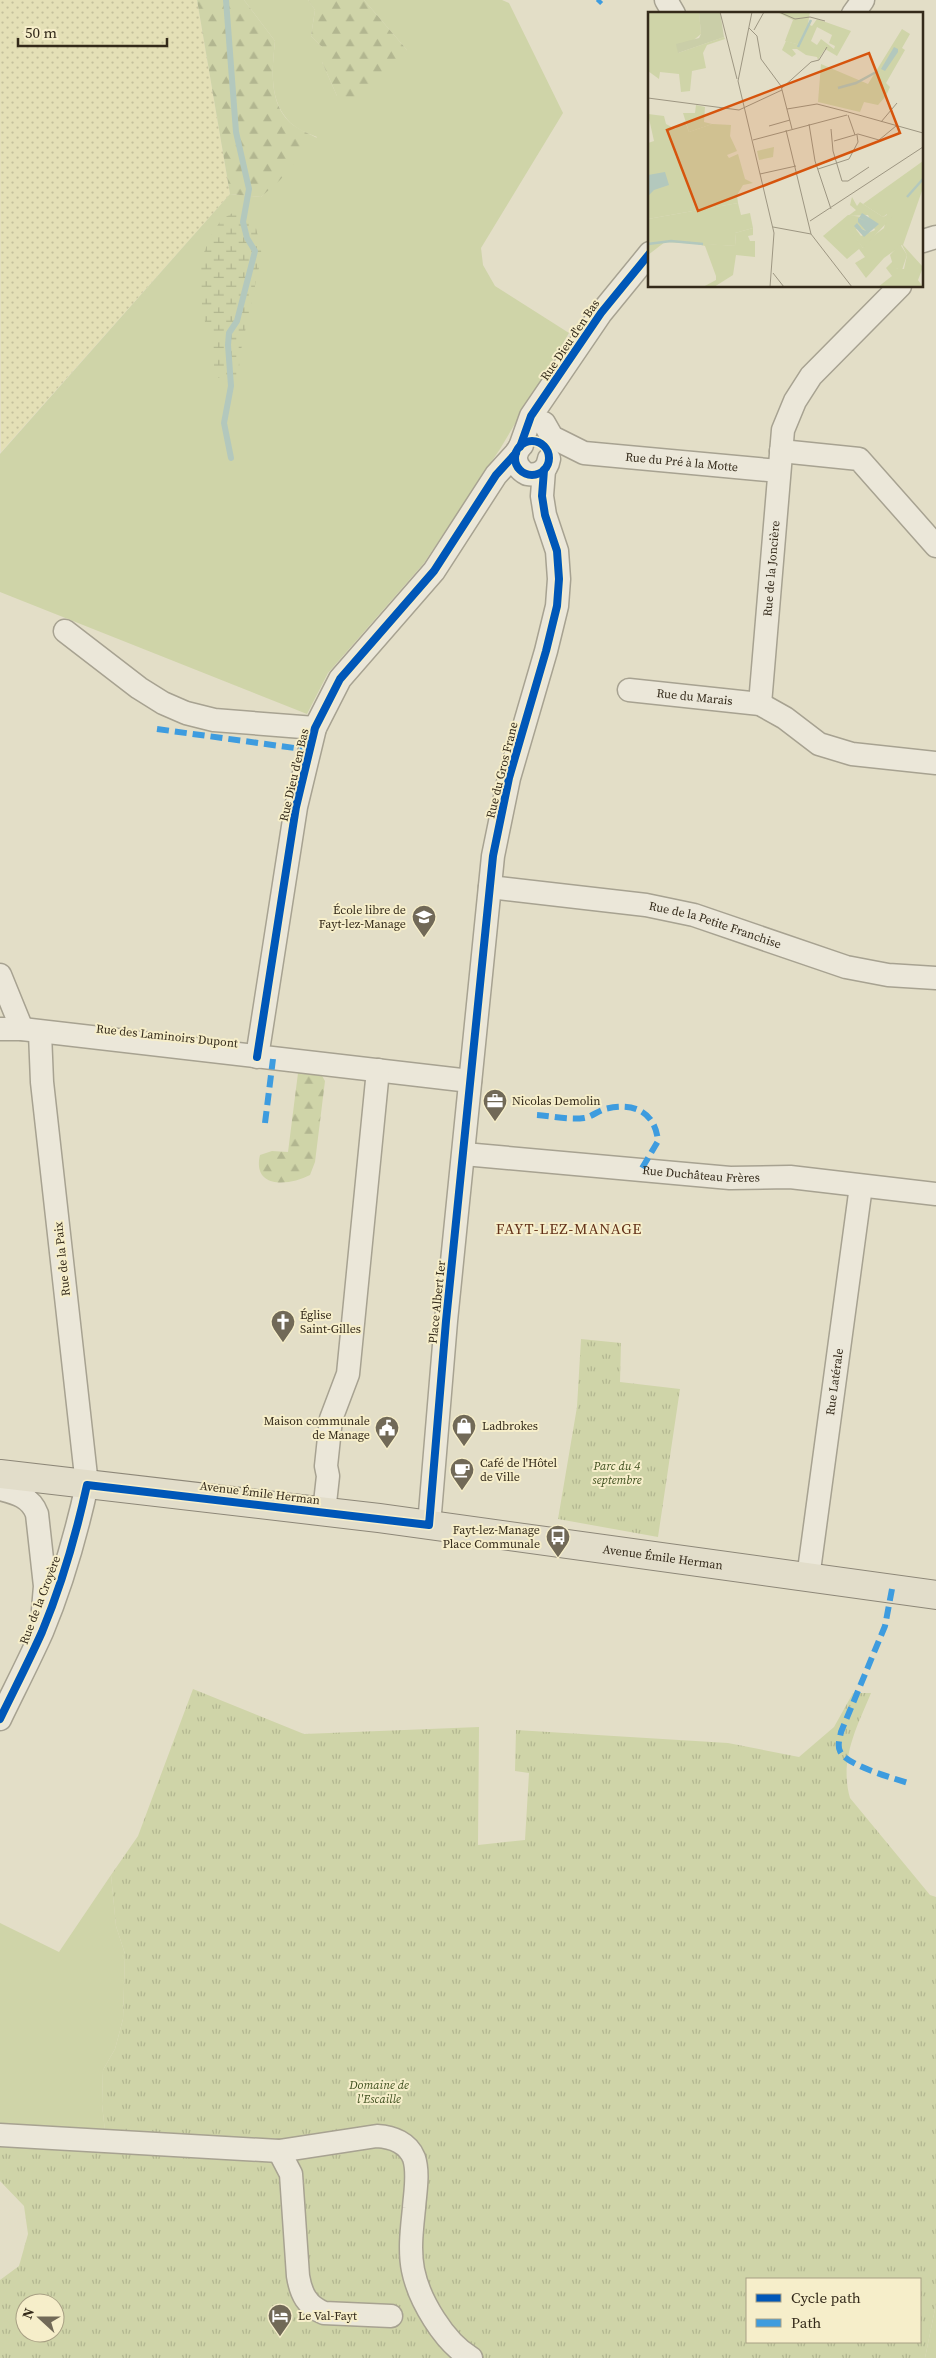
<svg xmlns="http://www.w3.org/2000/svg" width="936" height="2358" viewBox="0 0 936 2358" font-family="'Source Serif 4',serif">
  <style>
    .farmland { fill: url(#farmland-dots) }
    .grass { fill: #cfd4a8 }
    .forest { fill: url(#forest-firs) }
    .wetland { fill: url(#wetland-marsh) }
    .park { fill: url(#park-tufts); fill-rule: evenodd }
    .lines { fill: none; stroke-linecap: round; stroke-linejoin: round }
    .stream { stroke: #b3c8bd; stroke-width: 6 }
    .minor-casing { stroke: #a7a291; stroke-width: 25 }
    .major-casing { stroke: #8d8778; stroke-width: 30 }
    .minor { stroke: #ebe7d9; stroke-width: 22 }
    .major { stroke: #e2ddca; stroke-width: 28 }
    .quiet { stroke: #3e9cdf; stroke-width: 6; stroke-dasharray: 12 6; stroke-linecap: butt }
    .cycleway-casing { stroke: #f6eeca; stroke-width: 11 }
    .cycleway { stroke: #0057b8; stroke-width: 8 }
    .labels { text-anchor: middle; stroke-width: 4; stroke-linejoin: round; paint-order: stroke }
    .street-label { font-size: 12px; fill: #342a1a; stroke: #f6eeca }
    .poi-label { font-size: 12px; fill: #342a1a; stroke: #f6eeca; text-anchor: start }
    .park-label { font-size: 12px; font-style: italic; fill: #405120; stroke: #f6eeca }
    .quarter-label { font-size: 15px; letter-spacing: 1px; fill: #623018; stroke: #f6eeca }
    .inset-river { fill: none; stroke: #b3c8bd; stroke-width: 2.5 }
    .inset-road { fill: none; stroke: #9d9682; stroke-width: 1 }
    .view { fill: #d6540d; fill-opacity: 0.15; stroke: #d6540d; stroke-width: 2.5 }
    .inset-edge { fill: none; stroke: #342a1a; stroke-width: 2.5 }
  </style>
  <defs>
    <pattern id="farmland-dots" width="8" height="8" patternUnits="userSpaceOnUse" patternTransform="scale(1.25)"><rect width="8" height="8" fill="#e4e0b6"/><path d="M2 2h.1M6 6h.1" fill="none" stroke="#c4c09c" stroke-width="1.8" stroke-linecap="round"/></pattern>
    <pattern id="forest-firs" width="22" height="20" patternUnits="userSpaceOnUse" patternTransform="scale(1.25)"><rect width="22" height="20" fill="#cfd4a8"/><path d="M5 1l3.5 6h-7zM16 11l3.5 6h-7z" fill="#b2b690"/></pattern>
    <pattern id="wetland-marsh" width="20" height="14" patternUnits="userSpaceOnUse" patternTransform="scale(1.25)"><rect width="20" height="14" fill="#cfd4a8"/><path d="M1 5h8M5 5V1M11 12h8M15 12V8" fill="none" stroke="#b2b690"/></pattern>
    <pattern id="park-tufts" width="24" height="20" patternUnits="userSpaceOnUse" patternTransform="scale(1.25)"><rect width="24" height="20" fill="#cfd4a8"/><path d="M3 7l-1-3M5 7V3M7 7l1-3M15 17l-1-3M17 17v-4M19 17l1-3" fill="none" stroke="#b2b690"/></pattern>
  </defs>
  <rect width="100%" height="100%" fill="#e3dec7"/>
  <path class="farmland" d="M0,0h197l33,194 -229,258z"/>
  <g class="grass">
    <path d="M244,0h64l7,10 -4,26 11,11v15l15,34 70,-46 -43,-50h138l7,3 54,110 -82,135 2,17 12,21 74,47 -69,116 -76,114 -96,110 -21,41 -307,-122v-138l230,-260 31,3 56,-60c-8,-3 -18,-7 -24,-12 -25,-22 -21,-55 -18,-84z"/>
    <path d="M111,1875l5,51 9,28 -2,65 -8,30 -12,21 -1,34 4,37 -106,-6v-212l59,29z"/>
    <path d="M936,2304v54h-11z"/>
  </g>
  <g class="forest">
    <path d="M197,0h47l31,41c-3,29 -7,63 18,84 7,5 17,9 24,13l-37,42 -19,17 -31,-3z"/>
    <path d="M308,0h56l43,50 -3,13 -52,39 -15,-6 -15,-34v-15l-11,-11 4,-26z"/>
    <path d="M307,1070l14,4 4,7 -10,81 -5,13c-21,11 -58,14 -50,-20l12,-4 16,1 10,-79z"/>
  </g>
  <path class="wetland" d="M238,210l16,9 8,35 -21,96 -3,27 -23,1 -3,-40 -7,-16 -3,-15 -1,-47 10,-25 11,-16z"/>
  <g class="park">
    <path d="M581,1339l40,4 -1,39 60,7 -22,148 -100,-18 19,-112z"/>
    <path d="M193,1689l111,45 175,-7 -1,118 47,-5 4,-67 -14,-2 1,-41 212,13 71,14 35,-30 19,-34h18c-14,34 -32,67 -21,105l80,97 6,2v407l-11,54h-925v-78l19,-14 9,-32 -4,-28 -24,-25v-46l106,6 -4,-37 1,-34 12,-21 8,-30 2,-65 -9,-28 -5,-51 27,-39zM747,2279h173v63h-173zM25,2303h30v30h-30z"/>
  </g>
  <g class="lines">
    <path class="stream" d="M226,0l10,132 13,57 -6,33 4,16 8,13 -18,70 -8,12 -1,12 3,41 -7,37 7,35"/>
    <defs>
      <g id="minor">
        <path d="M666,0l8,14"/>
        <path d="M853,14l10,-14"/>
        <path d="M923,241l13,-4"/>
        <path id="s1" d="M544,423l8,14 32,16 195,18"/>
        <path d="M522,445c-10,9 -7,23 5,29 11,2 20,-3 22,-15"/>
        <path d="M520,447l11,-31 70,-103 49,-60"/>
        <path d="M781,451l78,8 77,87"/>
        <path d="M65,631l74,57 24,15 23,10 28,7 101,8"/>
        <path id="s2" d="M629,690l131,14 25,14 34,26 33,10 84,9"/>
        <path id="s3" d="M760,704l23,-274 12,-29 16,-25 89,-90"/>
        <path id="s4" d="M490,887l156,18 48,10 152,52 42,8 48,3"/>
        <path d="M0,975l22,54"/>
        <path d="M0,1029h22l448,52"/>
        <path d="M257,1057l39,-250 19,-79 25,-49 94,-108 62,-96 20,-22"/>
        <path id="s5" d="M464,1154l266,24 60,-1 146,17"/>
        <path d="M0,1489c16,4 31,8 37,25l8,72 -2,24"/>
        <path d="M324,1512l4,-36 -2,-10 5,-47 17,-45 30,-304"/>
        <path d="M429,1525l17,-204 47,-465 16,-78 37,-127 11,-45 2,-27 -2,-28 -12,-36 -3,-19 2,-26"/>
        <path id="s6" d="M808,1578l53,-392"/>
        <path d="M0,1719c14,-29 29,-58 42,-87 20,-48 34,-97 45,-147l-45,-403 -2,-49"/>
        <path d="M0,2135l279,16 98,-15c16,1 31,7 37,22 5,15 1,35 0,50 -2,20 -5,42 -1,62 6,30 31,72 58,88"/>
        <path d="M279,2151l12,23 7,102c3,18 9,30 26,37l67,3"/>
      </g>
      <g id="major">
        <path id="s7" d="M0,1474l379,44 557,77"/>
      </g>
    </defs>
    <use href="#minor" class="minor-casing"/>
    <use href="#major" class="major-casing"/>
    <use href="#minor" class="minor"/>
    <use href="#major" class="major"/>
    <g class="quiet">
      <path d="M598,3l3,-3"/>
      <path d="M157,729l152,21"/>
      <path d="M537,1115c15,1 32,5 47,3 7,-1 14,-7 21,-9 28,-7 50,2 53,32l-17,29"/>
      <path d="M265,1123l8,-64"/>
      <path d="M892,1589l-7,37 -44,106c-1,6 -4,13 -1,19 5,14 53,27 68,32"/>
    </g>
    <defs>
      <g id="cycleway">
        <circle cx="532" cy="458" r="17"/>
        <path d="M520,447l11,-31 70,-103 49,-60"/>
        <path d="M257,1057l39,-250 19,-79 25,-49 94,-108 62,-96 20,-22"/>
        <path d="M0,1719c14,-29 29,-58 42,-87 20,-48 34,-97 45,-147l342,40 17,-204 47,-465 16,-78 37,-127 11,-45 2,-27 -2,-28 -12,-36 -3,-19 2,-26"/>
      </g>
    </defs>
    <use href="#cycleway" class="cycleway-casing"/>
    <use href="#cycleway" class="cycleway"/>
  </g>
  <defs>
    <symbol id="school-pin" viewBox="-11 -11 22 30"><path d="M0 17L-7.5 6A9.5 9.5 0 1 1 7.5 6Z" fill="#716957" stroke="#f6eeca"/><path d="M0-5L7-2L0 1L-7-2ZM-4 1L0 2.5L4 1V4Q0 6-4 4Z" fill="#fff"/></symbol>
    <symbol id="office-pin" viewBox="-11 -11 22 30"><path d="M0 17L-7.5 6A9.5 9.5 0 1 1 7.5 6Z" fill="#716957" stroke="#f6eeca"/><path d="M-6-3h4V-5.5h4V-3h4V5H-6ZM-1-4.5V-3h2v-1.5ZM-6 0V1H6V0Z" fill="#fff"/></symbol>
    <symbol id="church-pin" viewBox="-11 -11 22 30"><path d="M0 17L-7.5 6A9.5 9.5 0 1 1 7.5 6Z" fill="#716957" stroke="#f6eeca"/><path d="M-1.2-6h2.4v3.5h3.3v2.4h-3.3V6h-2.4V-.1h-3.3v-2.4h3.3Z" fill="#fff"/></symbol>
    <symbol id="shop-pin" viewBox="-11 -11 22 30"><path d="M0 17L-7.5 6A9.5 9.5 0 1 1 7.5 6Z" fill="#716957" stroke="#f6eeca"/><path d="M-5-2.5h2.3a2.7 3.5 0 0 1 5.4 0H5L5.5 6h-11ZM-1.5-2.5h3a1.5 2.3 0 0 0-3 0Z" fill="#fff"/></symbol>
    <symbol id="civic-pin" viewBox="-11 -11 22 30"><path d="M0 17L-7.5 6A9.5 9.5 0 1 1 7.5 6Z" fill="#716957" stroke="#f6eeca"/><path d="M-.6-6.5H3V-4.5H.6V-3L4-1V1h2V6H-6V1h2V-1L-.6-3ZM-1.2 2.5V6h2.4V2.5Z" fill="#fff"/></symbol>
    <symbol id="cafe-pin" viewBox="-11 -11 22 30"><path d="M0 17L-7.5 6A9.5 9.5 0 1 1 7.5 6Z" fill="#716957" stroke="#f6eeca"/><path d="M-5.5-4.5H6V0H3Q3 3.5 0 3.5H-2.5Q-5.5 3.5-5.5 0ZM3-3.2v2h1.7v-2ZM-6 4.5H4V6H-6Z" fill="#fff"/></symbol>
    <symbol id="bus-pin" viewBox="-11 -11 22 30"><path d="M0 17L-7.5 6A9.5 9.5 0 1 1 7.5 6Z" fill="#716957" stroke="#f6eeca"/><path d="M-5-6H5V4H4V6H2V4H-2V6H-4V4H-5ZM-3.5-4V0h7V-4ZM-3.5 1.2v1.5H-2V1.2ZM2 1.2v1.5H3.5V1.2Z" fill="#fff"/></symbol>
    <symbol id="hotel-pin" viewBox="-11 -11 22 30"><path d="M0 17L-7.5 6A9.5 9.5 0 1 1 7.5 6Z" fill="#716957" stroke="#f6eeca"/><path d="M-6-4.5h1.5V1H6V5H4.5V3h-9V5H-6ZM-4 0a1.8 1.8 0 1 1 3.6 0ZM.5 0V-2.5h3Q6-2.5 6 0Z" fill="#fff"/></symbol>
  </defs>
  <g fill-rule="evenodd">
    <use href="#school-pin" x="410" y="903" width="28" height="38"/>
    <use href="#office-pin" x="481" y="1087" width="28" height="38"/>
    <use href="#church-pin" x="269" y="1308" width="28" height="38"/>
    <use href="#shop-pin" x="450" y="1412" width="28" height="38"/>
    <use href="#civic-pin" x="373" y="1414" width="28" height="38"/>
    <use href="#cafe-pin" x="448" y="1456" width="28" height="38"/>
    <use href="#bus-pin" x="544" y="1523" width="28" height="38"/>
    <use href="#hotel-pin" x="266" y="2302" width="28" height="38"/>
  </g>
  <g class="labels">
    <g class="street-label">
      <text transform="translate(570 340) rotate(-56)" y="4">Rue Dieu d'en Bas</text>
      <text dy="4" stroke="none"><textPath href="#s1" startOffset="150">Rue du Pré à la Motte</textPath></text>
      <text dy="4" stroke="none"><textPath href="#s3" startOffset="136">Rue de la Joncière</textPath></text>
      <text dy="4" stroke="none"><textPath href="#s2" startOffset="66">Rue du Marais</textPath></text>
      <text transform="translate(502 770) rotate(-76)" y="4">Rue du Gros Frane</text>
      <text transform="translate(294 775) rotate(-77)" y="4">Rue Dieu d'en Bas</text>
      <text dy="4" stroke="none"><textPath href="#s4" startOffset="229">Rue de la Petite Franchise</textPath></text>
      <text transform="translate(167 1036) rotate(6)" y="4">Rue des Laminoirs Dupont</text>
      <text dy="4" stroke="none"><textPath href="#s5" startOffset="238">Rue Duchâteau Frères</textPath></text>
      <text transform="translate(62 1259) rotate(-96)" y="4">Rue de la Paix</text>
      <text transform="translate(437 1302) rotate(-84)" y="4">Place Albert Ier</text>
      <text dy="4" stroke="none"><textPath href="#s6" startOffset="198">Rue Latérale</textPath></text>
      <text transform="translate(260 1493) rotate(7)" y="4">Avenue Émile Herman</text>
      <text dy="4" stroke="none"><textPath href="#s7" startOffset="668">Avenue Émile Herman</textPath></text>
      <text transform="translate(40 1600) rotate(-69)" y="4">Rue de la Croyère</text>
    </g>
    <g class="poi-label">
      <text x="406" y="914" text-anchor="end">École libre de<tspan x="406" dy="14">Fayt-lez-Manage</tspan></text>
      <text x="512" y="1105">Nicolas Demolin</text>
      <text x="300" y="1319">Église<tspan x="300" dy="14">Saint-Gilles</tspan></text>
      <text x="370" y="1425" text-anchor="end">Maison communale<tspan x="370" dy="14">de Manage</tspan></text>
      <text x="482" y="1430">Ladbrokes</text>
      <text x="480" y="1467">Café de l'Hôtel<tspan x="480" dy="14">de Ville</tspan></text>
      <text x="540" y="1534" text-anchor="end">Fayt-lez-Manage<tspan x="540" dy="14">Place Communale</tspan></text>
      <text x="298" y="2320">Le Val-Fayt</text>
    </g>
    <g class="park-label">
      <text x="617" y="1470">Parc du 4<tspan x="617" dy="14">septembre</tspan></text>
      <text x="379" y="2089">Domaine de<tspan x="379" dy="14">l'Escaille</tspan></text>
    </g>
    <g class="quarter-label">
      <text x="569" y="1234">FAYT-LEZ-MANAGE</text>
    </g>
  </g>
  <g transform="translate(648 12)">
    <rect width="275" height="275" fill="#e3dec7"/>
    <path d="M0,0h51l2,22 -23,19 46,-16 1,2 -18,6 -4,8 3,15 -14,3 -2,20 -9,1 -2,-18 -19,-2 -1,7 -11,-8zM129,0h33l-2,12 4,2 5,-7 34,12 -14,25 -12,-7 -7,11 -1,-3 -11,-2 -9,-6 3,-4 -15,-4 8,-21zM169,15l15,8 -3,8 6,3 -1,3 -13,-10 -4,6 -6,-4zM254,17l8,5 -8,14 3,2 -19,33 4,4 -4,9 -8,9 -14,-3 -4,10 -42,-10 3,-38 47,20zM48,93l9,2 -1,15 8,2 -23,8 -6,-19h12zM275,149v27l-20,57 20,22 -5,13 5,7h-45l14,-11 -6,-8 8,-8 3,9h7l3,-14 -5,-10 -18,13 -18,20 -11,-15 10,-6 -6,-8 -12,10 -24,-23 25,-21 20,3 1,14 -9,-4 -9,3 12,17 1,-5 20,-15 3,-14 -4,3 -20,-13zM90,191l3,12 9,-2 3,15 -18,5 1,13 -71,-4 -17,13v-36z" fill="#cfd4a8" fill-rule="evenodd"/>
    <path d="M138,29l14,4 -1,4h-7l4,5 -4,3 -10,-7zM204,185l5,9 3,-4 23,15 6,-3 4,2 -30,32 -15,-19 7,-1 6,8 14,-6 -7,-15 -20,1 8,-6 -6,-5zM105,216v7l-5,1 2,5h5v16l-19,-2 -3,20 -19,12h-11l13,-7v-4l-11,-30 -11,-3 42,3 -1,-13zM252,232l7,11 -5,15 -8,-2 -4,-13z" fill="#cfd4a8"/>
    <path d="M51,0h21l4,25 -46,16 -2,-9 23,-6 2,-4z" fill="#cacea8"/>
    <path d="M0,102l16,2 2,8 9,5 10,-8 4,11 23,-8 19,1 -1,11 7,15 -10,4 2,3 9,-4 7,25 8,4 -10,2 -6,10 1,8 -90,16v-76l6,-2zM126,135l-1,10 -14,3 -2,-9z" fill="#cfd4a8"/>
    <path d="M246,35l4,2v3l-13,19 -4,-2zM17,160l4,13 -15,5 -6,6v-21zM214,201l17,11 -15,13 -10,-11 3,-3 5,6 4,2 -8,-9v-4l8,3 -7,-3z" fill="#b3c8bd"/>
    <path class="inset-river" d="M150,35l13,-27M190,76l18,-5 22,-12M259,185l16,-18M0,232l23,-3 32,3"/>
    <path class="inset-road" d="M72,0l17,67M104,0l-14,69 36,152 -4,54M131,0l16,7 15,-2 15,4M101,16l8,8 4,23 20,27 11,43M106,18l10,-18M134,76l29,-26 8,-2 8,-13M0,86l91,12 43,-20M139,97l30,-5 31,8M200,100l75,21M200,103l7,20M233,110l16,-19M161,112l6,37 16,48M121,114l21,-6M183,117l2,22 9,30h6l21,-14M138,118l25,104M105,128l94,-25M186,129l24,-7 21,6 17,-14M170,157l31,-10 9,-17 -1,-7M112,162l36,-8M162,209l113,-74M125,215l38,7 41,53M125,261l11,14"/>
    <path class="view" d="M221,41l31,80 -202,78 -31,-81z"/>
    <rect width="275" height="275" class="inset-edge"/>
  </g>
  <rect x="746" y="2278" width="175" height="65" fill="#f6eeca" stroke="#a8a084"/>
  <rect x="756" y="2294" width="25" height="8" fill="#0057b8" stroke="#a8a084"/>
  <text x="791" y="2303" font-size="15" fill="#342a1a">Cycle path</text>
  <rect x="756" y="2319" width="25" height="8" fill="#3e9cdf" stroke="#a8a084"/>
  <text x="791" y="2328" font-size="15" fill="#342a1a">Path</text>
  <g transform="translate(40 2318) rotate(291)"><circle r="24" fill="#f6eeca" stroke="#a8a084"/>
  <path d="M0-4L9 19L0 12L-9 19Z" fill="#716957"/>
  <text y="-8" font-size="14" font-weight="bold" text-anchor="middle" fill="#342a1a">N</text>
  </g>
  <path d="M18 38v8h149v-8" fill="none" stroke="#342a1a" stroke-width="2.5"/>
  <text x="25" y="38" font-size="15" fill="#342a1a" stroke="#f6eeca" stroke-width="4" paint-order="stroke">50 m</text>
</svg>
